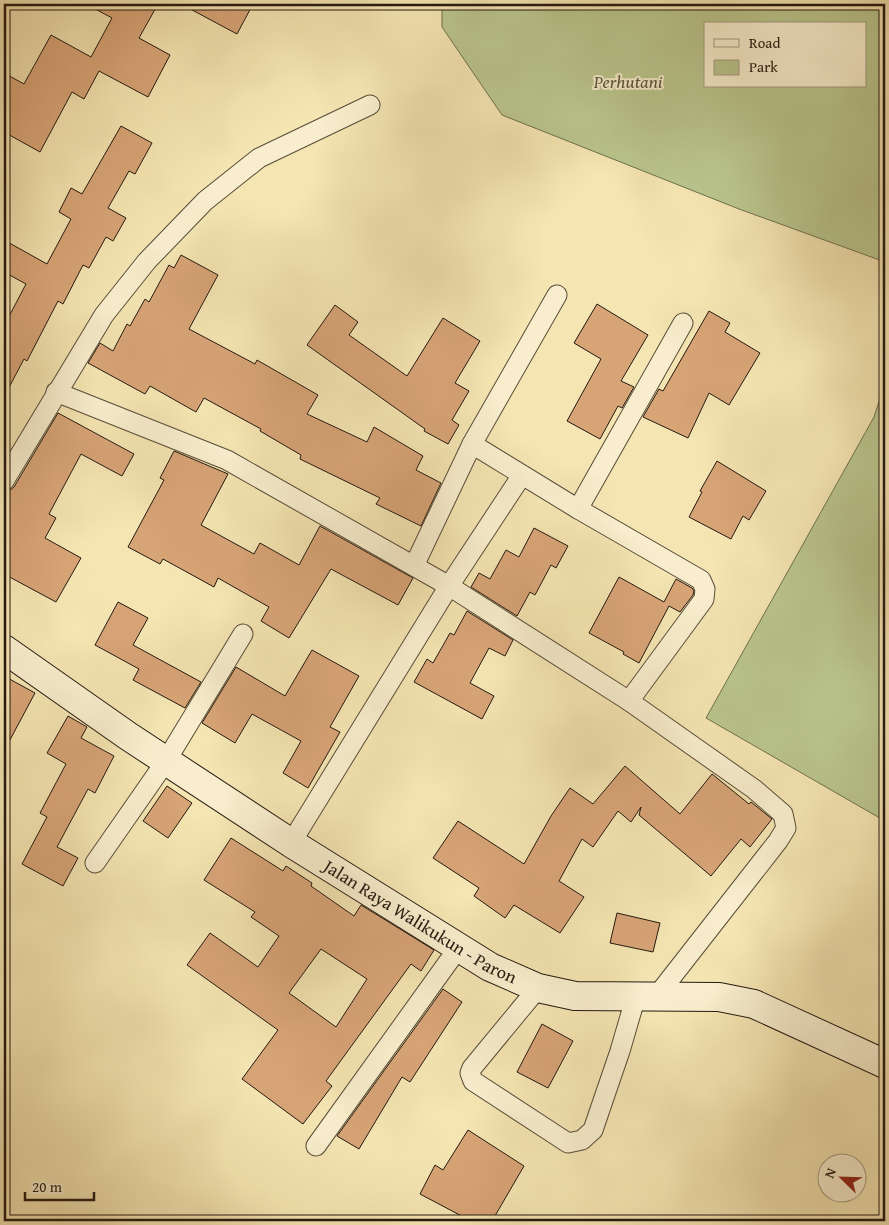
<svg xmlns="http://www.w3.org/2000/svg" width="889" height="1225" viewBox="0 0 889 1225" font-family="'Gentium Book Plus',serif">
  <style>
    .green { fill: #bac58d; stroke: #6f6f4e; fill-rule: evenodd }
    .building { fill: #d7a476; stroke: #241910; fill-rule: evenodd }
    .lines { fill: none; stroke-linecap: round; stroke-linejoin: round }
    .minor-casing { stroke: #584c38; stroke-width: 21 }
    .secondary-casing { stroke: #241910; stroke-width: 30 }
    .minor { stroke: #f8eecd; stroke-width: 19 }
    .secondary { stroke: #f8eecd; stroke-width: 28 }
    .labels { text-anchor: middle; stroke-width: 4; stroke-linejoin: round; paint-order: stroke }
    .park-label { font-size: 18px; font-style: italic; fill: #58553c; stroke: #f8eecd }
    .street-label { font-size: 18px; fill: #241910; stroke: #f8eecd }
  </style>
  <rect width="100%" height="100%" fill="#f4e5b2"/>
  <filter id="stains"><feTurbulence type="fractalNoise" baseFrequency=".004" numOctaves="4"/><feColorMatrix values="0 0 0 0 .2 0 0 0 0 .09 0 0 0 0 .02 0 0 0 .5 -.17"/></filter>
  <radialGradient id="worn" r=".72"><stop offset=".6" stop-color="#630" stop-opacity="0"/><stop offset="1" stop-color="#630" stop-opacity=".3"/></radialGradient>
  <g class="green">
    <path d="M442,4h443v258l-146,-53 -237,-94 -60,-88zM705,24h160v62h-160z"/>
    <path d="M885,383v438l-179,-103 168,-301z"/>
  </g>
  <g class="building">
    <path d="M86,4h72l-19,34 31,17 -22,42 -49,-26 -15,28 -12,-7 -32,60 -36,-20v-59l20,11 27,-49 40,22 21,-39z"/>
    <path d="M181,4h72l-16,30z"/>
    <path d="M121,126l31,17 -17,31 -6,-3 -21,37 18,10 -13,23 -7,-4 -17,31 -6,-3 -20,39 -5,-3 -31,60 -3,-2 -20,38v-71l22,-42 -22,-12v-32l43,24 24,-45 -12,-7 12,-24 11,6z"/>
    <path d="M181,255l37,20 -29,54 66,35 2,-4 61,35 -11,19 60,28 7,-15 49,29 -7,14 25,13 -20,43 -45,-22 4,-6 -80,-39 1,-4 -41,-24 1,-2 -57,-31 -8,14 -46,-26 -5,8 -57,-31 12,-20 13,8 14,-27 3,2 15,-27 4,3 20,-37 5,3z"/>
    <path d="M597,304l51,31 -27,46 13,6 -12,21 -4,-2 -18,33 -33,-18 34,-62 -27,-16z"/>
    <path d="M335,305l23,17 -9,13 58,41 36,-58 37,23 -25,42 14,8 -17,29 7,5 -11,19 -24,-13 1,-2 -118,-84z"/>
    <path d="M709,311l21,12 -5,9 35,21 -31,52 -20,-12 -21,45 -45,-21 16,-28 4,2z"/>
    <path d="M58,413l76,41 -12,22 -41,-22 -32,60 7,4 -11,20 36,20 -25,44 -52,-28v-82l5,-1 5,-4z"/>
    <path d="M174,451l54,23 -27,51 53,29 6,-11 39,22 21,-39 93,52 -15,27 -67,-36 -42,69 -28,-17 8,-14 -51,-29 -4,9 -51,-28 -3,5 -32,-17 36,-67 -4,-2z"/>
    <path d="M717,461l49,30 -17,29 -6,-4 -12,23 -42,-22 13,-25 -2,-1z"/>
    <path d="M534,528l34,18 -12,22 -5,-3 -16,30 -5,-3 -13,24 -46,-29 8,-14 11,6 16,-29 13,7z"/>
    <path d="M619,577l45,25 12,-23 16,9 2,3 -1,4 -13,17 -11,-6 -30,57 -16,-9 1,-2 -35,-19z"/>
    <path d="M118,602l30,16 -15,27 68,37 -16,26 -52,-28 6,-11 -44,-24z"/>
    <path d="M467,611l46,29 -8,16 -16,-8 -19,35 24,13 -12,23 -68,-37 13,-23 6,4 17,-30 4,2z"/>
    <path d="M312,650l47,26 -29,51 10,5 -32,56 -25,-15 18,-32 -49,-27 -17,29 -33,-20 34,-56 49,29z"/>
    <path d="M4,676l31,17 -31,58z"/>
    <path d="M68,716l19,11 -6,11 33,18 -19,37 -7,-4 -31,58 21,11 -15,28 -41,-22 25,-47 -7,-4 26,-49 -19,-11z"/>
    <path d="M625,766l55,48 32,-40 37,30 2,-2 21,17 -22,28 -9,-8 -30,37 -72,-61 2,-8 -10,15 -13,-11 -25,36 -11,-8 -23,42 25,16 -24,36 -46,-28 -9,13 -31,-22 5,-8 -46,-30 25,-37 66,43 27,-48 19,-28 23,16z"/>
    <path d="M167,786l25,17 -24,35 -25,-17z"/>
    <path d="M231,838l52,33 3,-5 26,17 -1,3 43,30 7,-11 73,45 -13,21 -10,-7 -85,117 6,5 -29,38 -61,-45 36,-49 -91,-65 23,-32 48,34 21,-31 -28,-19 4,-5 -51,-32zM321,949l46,30 -31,48 -47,-34z"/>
    <path d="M617,913l43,10 -7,29 -43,-9z"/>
    <path d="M443,989l19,13 -52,80 -8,-5 -43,72 -22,-13z"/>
    <path d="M542,1024l31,17 -25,47 -31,-16z"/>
    <path d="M468,1130l56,36 -32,55h-21l-51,-27 15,-29 8,5z"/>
  </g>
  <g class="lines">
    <defs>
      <g id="minor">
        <path d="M56,392l171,68 222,126 180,115 125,88 29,25 3,14 -8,13 -122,156"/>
        <path d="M472,444l106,65 123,71 4,9 -1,10 -75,102"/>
        <path d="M4,481l100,-166 43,-54 58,-60 54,-43 111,-53"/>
        <path d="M578,509l105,-186"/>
        <path d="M414,566l58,-122 85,-149"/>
        <path d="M291,843l158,-257 73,-111"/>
        <path d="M95,863l71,-102 77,-127"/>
        <path d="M538,988l-66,80 -2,5 3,8 95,62 14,-3 11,-10 27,-79 16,-55"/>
        <path d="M316,1146l143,-199"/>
      </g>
      <g id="secondary">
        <path id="s1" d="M4,649l124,87 163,107 199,124 48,21 37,8 144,1 35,7 131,60"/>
      </g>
    </defs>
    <use href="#minor" class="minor-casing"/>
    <use href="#secondary" class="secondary-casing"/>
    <use href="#minor" class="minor"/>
    <use href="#secondary" class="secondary"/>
  </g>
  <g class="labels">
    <g class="park-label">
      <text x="628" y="88">Perhutani</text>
    </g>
    <g class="street-label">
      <text dy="6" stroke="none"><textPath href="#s1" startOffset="498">Jalan Raya Walikukun - Paron</textPath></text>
    </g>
  </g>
  <rect width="889" height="1225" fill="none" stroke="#f4e5b2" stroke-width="20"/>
  <rect x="5" y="5" width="879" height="1215" fill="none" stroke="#241910" stroke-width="2.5"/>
  <rect x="10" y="10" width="869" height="1205" fill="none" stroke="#241910"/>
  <rect x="704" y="22" width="162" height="65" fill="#f8eecd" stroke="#a39981"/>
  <rect x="714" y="39" width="25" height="8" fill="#f8eecd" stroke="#a39981"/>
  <text x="749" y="48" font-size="15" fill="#241910">Road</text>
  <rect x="714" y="60" width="25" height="15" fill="#bac58d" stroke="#a39981"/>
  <text x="749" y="72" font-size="15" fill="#241910">Park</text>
  <g transform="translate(842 1178) rotate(293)"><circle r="24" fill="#f8eecd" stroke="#a39981"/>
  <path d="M0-4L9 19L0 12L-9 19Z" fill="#8f2418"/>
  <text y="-8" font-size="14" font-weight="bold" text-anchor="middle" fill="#241910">N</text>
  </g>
  <path d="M25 1192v8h69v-8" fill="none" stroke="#241910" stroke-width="2.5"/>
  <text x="32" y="1192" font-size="15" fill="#241910" stroke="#f8eecd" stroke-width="4" paint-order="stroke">20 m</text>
  <rect width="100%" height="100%" filter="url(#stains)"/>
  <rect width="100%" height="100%" fill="url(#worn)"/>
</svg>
